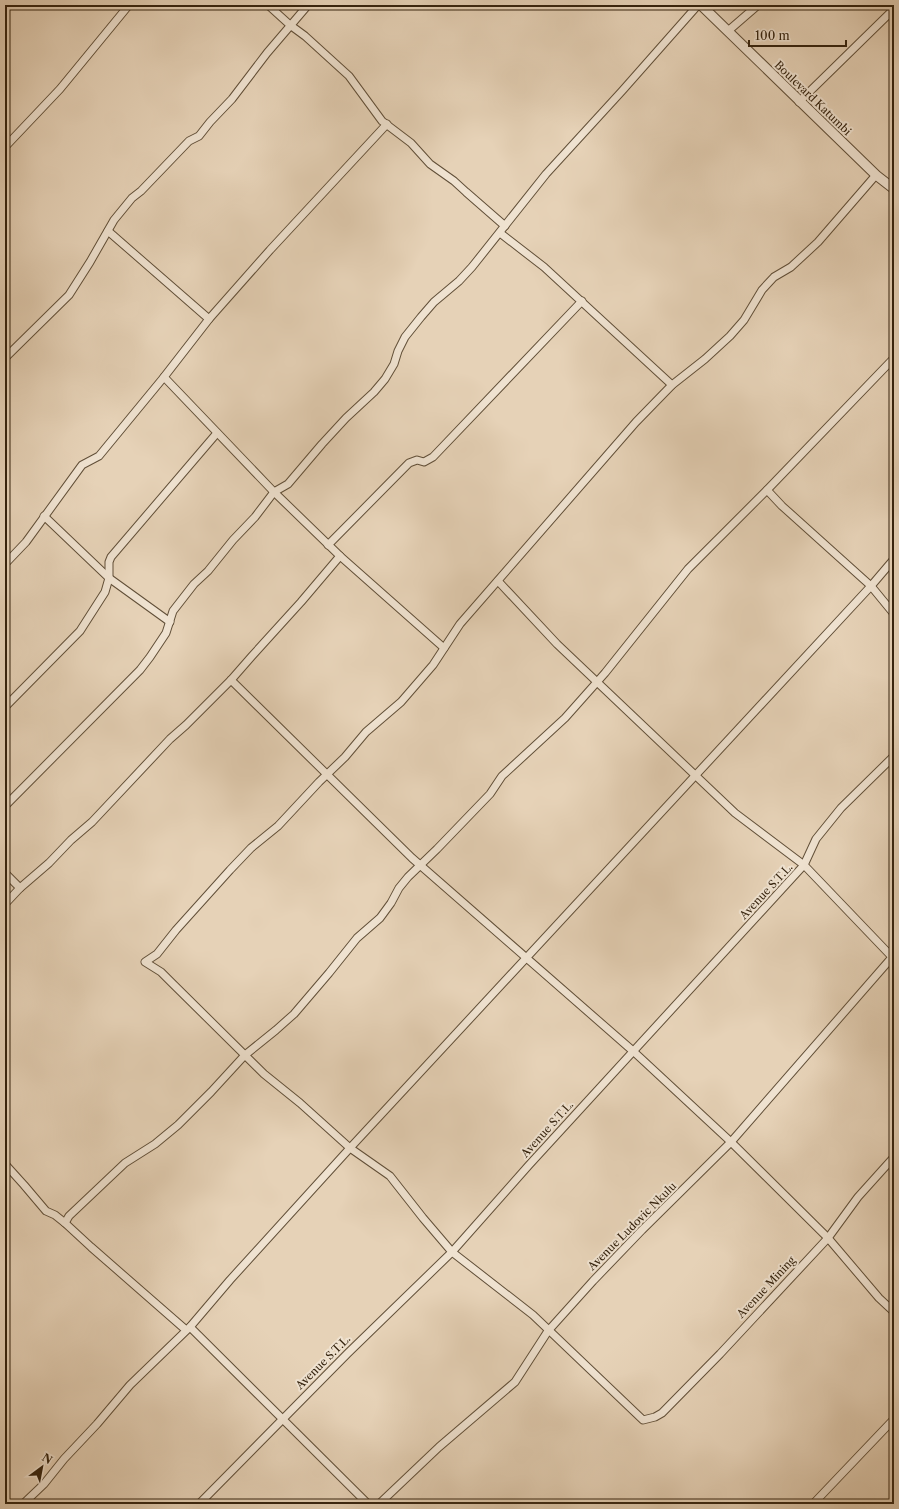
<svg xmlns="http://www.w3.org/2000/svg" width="899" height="1509" viewBox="0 0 899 1509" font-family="'Libre Caslon Text',serif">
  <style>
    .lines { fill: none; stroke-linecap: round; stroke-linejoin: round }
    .minor-casing { stroke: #614f38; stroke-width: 9 }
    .tertiary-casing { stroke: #614f38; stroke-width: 11 }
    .minor { stroke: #efe2d0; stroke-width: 7 }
    .tertiary { stroke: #efe2d0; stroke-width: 9 }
    .labels { text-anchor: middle; stroke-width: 4; stroke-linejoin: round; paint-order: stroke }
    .street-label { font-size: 11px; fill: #35230e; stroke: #efe2d0 }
  </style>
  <rect width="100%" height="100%" fill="#e6d2b7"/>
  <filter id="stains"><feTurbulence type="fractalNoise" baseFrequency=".005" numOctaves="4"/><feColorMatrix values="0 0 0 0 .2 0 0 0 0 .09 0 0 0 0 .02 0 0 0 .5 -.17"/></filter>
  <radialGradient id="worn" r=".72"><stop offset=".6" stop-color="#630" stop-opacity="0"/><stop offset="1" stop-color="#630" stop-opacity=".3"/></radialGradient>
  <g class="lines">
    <defs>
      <g id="minor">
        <path d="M268,5l22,20 15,11 44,40 33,45 29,22 19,21 24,17 12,11 39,34"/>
        <path d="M728,31l30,-26"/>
        <path d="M799,102l95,-93"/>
        <path d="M5,147l55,-58 69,-84"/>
        <path d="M876,175l-58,67 -27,25 -17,10 -12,13 -18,30 -14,16 -25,23 -33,26 -36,37 -176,202 -27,41 -32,37 -35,30 -21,25 -26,25 -41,44 -27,22 -21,22 -54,60 -19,24 -12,8 16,10 10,10 93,92 36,29 50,45 40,28 33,42 29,34 81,63 110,105 12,-3 7,-4 58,-59 108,-116 30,-41 36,-40"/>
        <path d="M108,231l101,88"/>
        <path d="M500,233l44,34 128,118"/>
        <path d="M5,358l64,-63 21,-33 24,-42 18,-22 9,-7 48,-50 10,-5 11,-14 22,-23 35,-46 41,-48"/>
        <path d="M164,377l110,115 66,64 104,92"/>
        <path d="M767,490l15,16 89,80 23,28"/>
        <path d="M44,516l65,62 61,44"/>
        <path d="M328,545l81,-82 8,-3 7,2 9,-5 149,-156"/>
        <path d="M5,564l21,-22 56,-77 17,-9 65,-79 45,-58 61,-69 117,-126"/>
        <path d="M498,581l59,63 178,169 69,52 90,94"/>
        <path d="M231,680l181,178 221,193 98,91 97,96 51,60 15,14"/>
        <path d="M5,707l75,-76 25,-39 4,-14v-16l2,-5 106,-124"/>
        <path d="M5,806l135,-136 10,-13 16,-24 7,-22 21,-27 14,-13 25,-31 22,-23 19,-25 14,-8 34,-40 24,-26 28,-26 11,-13 9,-15 4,-13 7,-14 16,-20 13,-15 25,-21 13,-14 74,-93 76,-83 76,-86"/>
        <path d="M5,873l15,15"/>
        <path d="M5,904l15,-16 29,-25 22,-23 21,-18 78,-83 16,-14 45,-45 21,-24 49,-54 39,-46"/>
        <path d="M5,1164l19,21 22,26 9,4 10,8 26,24 95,83"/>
        <path d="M65,1223l4,-7 56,-53 30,-19 23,-19 33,-33 34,-37 31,-25 18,-16 35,-41 28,-35 23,-20 11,-15 8,-15 9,-11 29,-28 53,-55 12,-18 63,-58 40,-45 83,-104 79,-79 127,-132"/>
        <path d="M190,1327l178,177"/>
        <path d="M23,1504l21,-20 20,-25 33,-35 33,-39 60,-58 40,-47 120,-132 521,-562 23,-27"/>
        <path d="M199,1504l149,-151 104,-101 77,-87 275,-300 12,-26 25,-31 53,-52"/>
        <path d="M379,1504l60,-57 76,-65 33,-51 45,-50 49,-51 89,-88 163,-187"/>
        <path d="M813,1504l81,-85"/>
      </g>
      <path id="tertiary" d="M701,5l175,170 18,14"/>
    </defs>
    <use href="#minor" class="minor-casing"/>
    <use href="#tertiary" class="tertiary-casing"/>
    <use href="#minor" class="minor"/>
    <use href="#tertiary" class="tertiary"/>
  </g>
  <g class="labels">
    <g class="street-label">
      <text transform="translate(813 98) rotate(44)" y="4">Boulevard Katumbi</text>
      <text transform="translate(766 891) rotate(-47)" y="4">Avenue S.T.L.</text>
      <text transform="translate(547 1129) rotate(-48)" y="4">Avenue S.T.L.</text>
      <text transform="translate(632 1226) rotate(-45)" y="4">Avenue Ludovic Nkulu</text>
      <text transform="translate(766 1287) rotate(-47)" y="4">Avenue Mining</text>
      <text transform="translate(323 1362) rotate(-45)" y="4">Avenue S.T.L.</text>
    </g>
  </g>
  <rect width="899" height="1509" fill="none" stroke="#e6d2b7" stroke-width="20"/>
  <rect x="6" y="6" width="887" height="1497" fill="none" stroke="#35230e" stroke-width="2"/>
  <rect x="10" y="10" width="879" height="1489" fill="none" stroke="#35230e"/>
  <g transform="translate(42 1467) rotate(32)" stroke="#efe2d0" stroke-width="3" paint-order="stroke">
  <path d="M0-3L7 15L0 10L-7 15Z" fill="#35230e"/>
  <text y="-6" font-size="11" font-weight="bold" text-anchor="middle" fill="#35230e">N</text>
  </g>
  <path d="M749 40v6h97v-6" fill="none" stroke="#35230e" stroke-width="2"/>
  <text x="755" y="40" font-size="12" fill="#35230e" stroke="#efe2d0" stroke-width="3" paint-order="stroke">100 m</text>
  <rect width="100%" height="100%" filter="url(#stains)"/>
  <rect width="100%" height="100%" fill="url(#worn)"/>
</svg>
